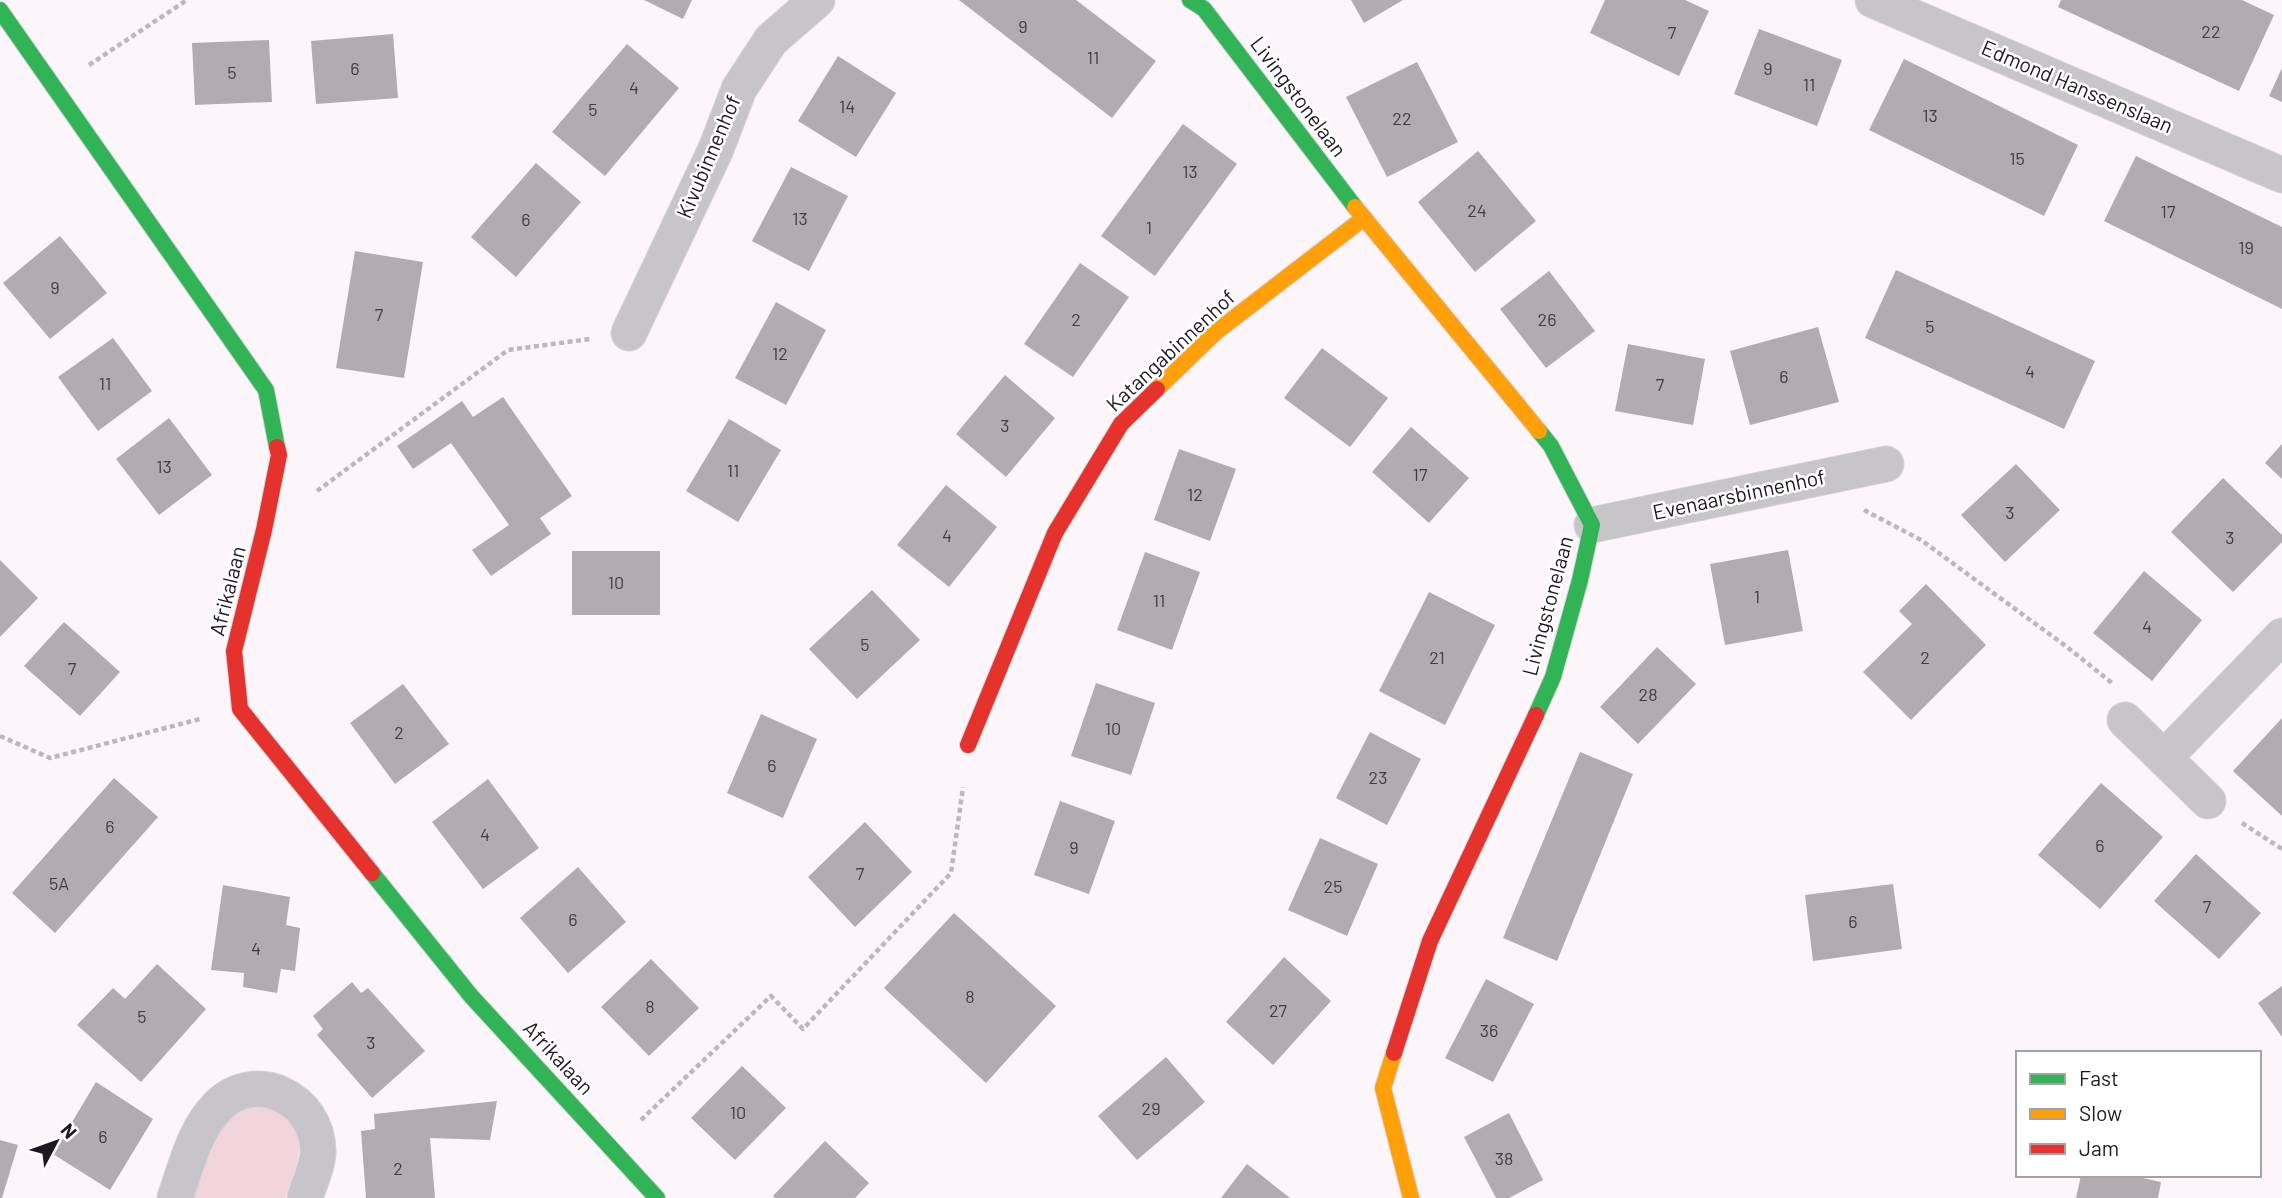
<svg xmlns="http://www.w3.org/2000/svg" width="2282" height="1198" viewBox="0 0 2282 1198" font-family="Barlow,sans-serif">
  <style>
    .grass { fill: #f1d4dc }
    .building { fill: #b2abb0 }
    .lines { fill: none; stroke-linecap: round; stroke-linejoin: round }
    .street-casing { stroke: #d8d3d7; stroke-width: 37 }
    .fast-casing { stroke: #d8d3d7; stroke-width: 18 }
    .slow-casing { stroke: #d8d3d7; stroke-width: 18 }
    .jam-casing { stroke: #d8d3d7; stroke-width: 18 }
    .path { stroke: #bbb8bb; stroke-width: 4.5; stroke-dasharray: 5 3.5; stroke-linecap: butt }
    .street { stroke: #c7c5c9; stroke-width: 35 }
    .fast { stroke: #30b455; stroke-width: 16 }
    .slow { stroke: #ff9f0a; stroke-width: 16 }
    .jam { stroke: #e5322d; stroke-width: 16 }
    .labels { text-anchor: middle; stroke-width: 5; stroke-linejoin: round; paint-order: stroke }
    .number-label { font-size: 18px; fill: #443c43 }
    .street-label { font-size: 21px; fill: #1f171f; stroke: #fff }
  </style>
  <rect width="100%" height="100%" fill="#fcf6fb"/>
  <path class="grass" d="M265,1107c49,19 35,52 20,91h-92c11,-30 20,-81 56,-90 5,-1 11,-1 16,-1z"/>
  <g class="building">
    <path d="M644,0h48l-9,19z"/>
    <path d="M959,0h117l80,61 -44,57z"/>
    <path d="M1351,0h52l-39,23z"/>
    <path d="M1605,0h80l24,11 -30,65 -89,-43z"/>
    <path d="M2061,0h181l32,15 -35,76 -181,-84z"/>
    <path d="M1759,29l83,31 -25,66 -83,-32z"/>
    <path d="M393,34l5,64 -82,6 -5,-63z"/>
    <path d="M269,40l3,62 -77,3 -3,-62z"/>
    <path d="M627,44l52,44 -74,88 -53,-44z"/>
    <path d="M838,56l58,37 -40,64 -58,-36z"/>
    <path d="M1904,59l174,86 -34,71 -175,-86z"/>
    <path d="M1417,62l41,80 -71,35 -41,-80z"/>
    <path d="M2282,68v34l-13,-6z"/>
    <path d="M1183,124l54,40 -82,112 -54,-40z"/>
    <path d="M1478,151l58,70 -61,51 -57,-70z"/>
    <path d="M2136,156l146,71v82l-178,-88z"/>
    <path d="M536,163l45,39 -65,75 -45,-40z"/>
    <path d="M791,167l57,29 -39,75 -57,-30z"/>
    <path d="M60,236l47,57 -57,46 -47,-56z"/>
    <path d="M355,251l68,11 -19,116 -68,-10z"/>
    <path d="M1080,263l49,34 -56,80 -49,-33z"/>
    <path d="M1896,270l199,91 -31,68 -199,-91z"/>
    <path d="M1549,271l46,60 -49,37 -46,-59z"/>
    <path d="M776,302l50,28 -40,75 -51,-27z"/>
    <path d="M1818,327l21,75 -89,23 -20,-74z"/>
    <path d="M113,338l39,53 -54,40 -40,-54z"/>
    <path d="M1628,344l77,15 -12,66 -78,-14z"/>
    <path d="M1322,348l66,50 -38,49 -66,-49z"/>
    <path d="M1005,375l50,43 -49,59 -50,-43z"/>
    <path d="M503,397l69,99 -32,22 11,16 -60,42 -19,-26 37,-25 -58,-82 -38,26 -16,-23 65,-45 11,16z"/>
    <path d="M169,418l43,57 -53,40 -43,-56z"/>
    <path d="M729,419l52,31 -43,72 -52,-31z"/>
    <path d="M1411,427l58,51 -40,45 -57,-51z"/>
    <path d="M2282,444v35l-17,-16z"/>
    <path d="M1179,449l57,20 -26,72 -56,-21z"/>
    <path d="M2016,464l44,46 -55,52 -44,-47z"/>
    <path d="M2223,478l59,57v7l-49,50 -62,-60z"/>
    <path d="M946,485l51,42 -48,60 -52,-42z"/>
    <path d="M1788,550l15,81 -78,14 -15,-81z"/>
    <rect x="572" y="551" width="88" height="64"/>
    <path d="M1145,552l55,20 -28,78 -55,-20z"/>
    <path d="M0,560l38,38 -38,39z"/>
    <path d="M2144,571l58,49 -50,61 -59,-48z"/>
    <path d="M1926,584l60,61 -75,75 -48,-48 49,-48 -13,-13z"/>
    <path d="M872,590l48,50 -63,59 -48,-50z"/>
    <path d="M1429,592l66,33 -50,100 -66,-34z"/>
    <path d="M64,622l56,50 -40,44 -56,-50z"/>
    <path d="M1657,647l39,37 -58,60 -38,-37z"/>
    <path d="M1096,683l59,20 -24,72 -60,-19z"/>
    <path d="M403,684l46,60 -54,40 -45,-61z"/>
    <path d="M761,714l56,25 -34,79 -56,-25z"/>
    <path d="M2282,718v98l-49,-45z"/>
    <path d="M1370,732l51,27 -34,66 -51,-27z"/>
    <path d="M1580,752l53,22 -76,187 -54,-23z"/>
    <path d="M114,778l44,39 -103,116 -43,-40z"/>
    <path d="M488,779l51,69 -56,41 -51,-67z"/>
    <path d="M2101,783l62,54 -63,72 -62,-54z"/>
    <path d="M1060,801l55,20 -26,73 -55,-19z"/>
    <path d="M865,822l47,50 -57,55 -47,-50z"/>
    <path d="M1320,838l58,26 -31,72 -59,-26z"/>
    <path d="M2196,854l65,59 -42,46 -65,-58z"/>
    <path d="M578,867l48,55 -58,51 -48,-55z"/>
    <path d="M1893,884l9,65 -89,12 -8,-66z"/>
    <path d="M223,885l67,12 -4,28 14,3 -5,43 -14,-2 -4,24 -34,-6 1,-14 -33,-3z"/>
    <path d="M954,913l102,93 -70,77 -102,-95z"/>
    <path d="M1284,957l47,44 -58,64 -47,-43z"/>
    <path d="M651,959l48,49 -50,48 -48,-49z"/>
    <path d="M157,964l49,45 -65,73 -64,-57 36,-37 12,11z"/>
    <path d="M1486,979l48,25 -41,78 -48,-24z"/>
    <path d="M352,982l9,11 7,-5 57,63 -53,47 -55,-63 6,-6 -10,-13z"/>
    <path d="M2282,986v51l-24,-34z"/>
    <path d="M1166,1057l39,45 -68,58 -39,-44z"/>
    <path d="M742,1066l44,42 -51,52 -44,-42z"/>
    <path d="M96,1082l57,37 -43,71 -57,-36z"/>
    <path d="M497,1101l-7,39 -60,-2 5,60h-69l-5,-67 14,-2 -1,-15z"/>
    <path d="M1509,1113l34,67 -34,18h-13l-32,-61z"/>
    <path d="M0,1140l18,5 -16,53h-2z"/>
    <path d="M825,1141l44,42 -14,15h-80l-2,-2z"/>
    <path d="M1247,1164l43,34h-69z"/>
    <path d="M2081,1175h48l32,7 -3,16h-82z"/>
  </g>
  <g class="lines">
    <defs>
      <g id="street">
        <path d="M1873,0l409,175"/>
        <path d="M629,333l87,-184 23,-60 32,-49 46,-40"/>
        <path d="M1592,525l294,-61"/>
        <path d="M2125,720l83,81"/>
        <path d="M2164,758l118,-122"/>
        <path d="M175,1198c11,-31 19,-68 43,-92 38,-38 100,-7 100,45 0,15 -9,33 -13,47"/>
      </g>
      <g id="fast">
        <path d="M1190,0l14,9 151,198"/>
        <path d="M0,10l266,380 11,57"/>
        <path d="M1536,715l17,-38 27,-97 12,-55 -41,-79 -12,-15"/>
        <path d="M372,873l99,123 186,202"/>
      </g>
      <g id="slow">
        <path d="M1355,207l184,224"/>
        <path d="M1157,389l59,-57 148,-114"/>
        <path d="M1394,1053l-11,35 28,110"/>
      </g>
      <g id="jam">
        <path d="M277,447l2,8 -15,75 -30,121 6,58 132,164"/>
        <path d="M968,745l87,-212 66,-109 36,-35"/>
        <path d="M1394,1053l36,-112 106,-226"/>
      </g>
    </defs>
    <use href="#street" class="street-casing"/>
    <use href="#fast" class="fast-casing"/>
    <use href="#slow" class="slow-casing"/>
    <use href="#jam" class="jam-casing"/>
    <g class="path">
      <path d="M89,65l98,-65"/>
      <path d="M317,491l191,-141 82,-11"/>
      <path d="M1864,510l57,30 146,107 45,36"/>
      <path d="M0,736l50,22 150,-39"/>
      <path d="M2242,823l40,26"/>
      <path d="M641,1120l130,-124 32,33 148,-156 12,-86"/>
    </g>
    <use href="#street" class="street"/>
    <use href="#fast" class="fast"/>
    <use href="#slow" class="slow"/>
    <use href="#jam" class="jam"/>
  </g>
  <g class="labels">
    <g class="number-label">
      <text x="1023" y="33">9</text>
      <text x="2211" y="38">22</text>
      <text x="1672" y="39">7</text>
      <text x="1093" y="64">11</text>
      <text x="355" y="75">6</text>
      <text x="1768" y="75">9</text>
      <text x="232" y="79">5</text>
      <text x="1809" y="91">11</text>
      <text x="634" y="94">4</text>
      <text x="847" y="113">14</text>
      <text x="593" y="116">5</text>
      <text x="1930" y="122">13</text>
      <text x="1402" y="125">22</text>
      <text x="2017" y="165">15</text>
      <text x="1190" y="178">13</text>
      <text x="1477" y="217">24</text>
      <text x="2168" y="218">17</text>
      <text x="800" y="225">13</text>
      <text x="526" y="226">6</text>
      <text x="1149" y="234">1</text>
      <text x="2246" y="254">19</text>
      <text x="55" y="294">9</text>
      <text x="379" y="321">7</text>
      <text x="1076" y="326">2</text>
      <text x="1547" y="326">26</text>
      <text x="1930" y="333">5</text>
      <text x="780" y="360">12</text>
      <text x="2030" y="378">4</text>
      <text x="1784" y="383">6</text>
      <text x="105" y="390">11</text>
      <text x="1660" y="391">7</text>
      <text x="1005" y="432">3</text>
      <text x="164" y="473">13</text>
      <text x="733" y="477">11</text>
      <text x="1420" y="481">17</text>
      <text x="1195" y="501">12</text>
      <text x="2010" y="519">3</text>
      <text x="947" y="542">4</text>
      <text x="2230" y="544">3</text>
      <text x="616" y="589">10</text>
      <text x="1757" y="603">1</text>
      <text x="1159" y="607">11</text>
      <text x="2147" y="633">4</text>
      <text x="865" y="651">5</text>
      <text x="1437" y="664">21</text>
      <text x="1925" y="664">2</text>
      <text x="72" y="675">7</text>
      <text x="1648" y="701">28</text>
      <text x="1113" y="735">10</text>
      <text x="399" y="739">2</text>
      <text x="772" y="772">6</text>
      <text x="1378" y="784">23</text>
      <text x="110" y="833">6</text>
      <text x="485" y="841">4</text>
      <text x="2100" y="852">6</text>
      <text x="1074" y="854">9</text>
      <text x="860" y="880">7</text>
      <text x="59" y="890">5A</text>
      <text x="1333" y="893">25</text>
      <text x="2207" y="913">7</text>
      <text x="573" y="926">6</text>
      <text x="1853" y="928">6</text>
      <text x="256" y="955">4</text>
      <text x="970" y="1003">8</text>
      <text x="650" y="1013">8</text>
      <text x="1278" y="1017">27</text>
      <text x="142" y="1023">5</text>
      <text x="1489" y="1037">36</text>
      <text x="371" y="1049">3</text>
      <text x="1151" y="1115">29</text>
      <text x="738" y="1119">10</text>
      <text x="103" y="1143">6</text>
      <text x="1504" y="1165">38</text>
      <text x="398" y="1175">2</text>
    </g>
    <g class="street-label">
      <text transform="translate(2077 87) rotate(23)" y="7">Edmond Hanssenslaan</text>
      <text transform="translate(1298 97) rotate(53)" y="7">Livingstonelaan</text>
      <text transform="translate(709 157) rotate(-67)" y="7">Kivubinnenhof</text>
      <text transform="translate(1171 351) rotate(-43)" y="7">Katangabinnenhof</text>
      <text transform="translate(1739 495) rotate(-12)" y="7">Evenaarsbinnenhof</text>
      <text transform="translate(228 591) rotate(-76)" y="7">Afrikalaan</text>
      <text transform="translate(1548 606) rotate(-75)" y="7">Livingstonelaan</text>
      <text transform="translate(558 1058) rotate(47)" y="7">Afrikalaan</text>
    </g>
  </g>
  <rect x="2016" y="1051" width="245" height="126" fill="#ffffff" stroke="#a5a2a5" stroke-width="2"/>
  <rect x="2030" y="1074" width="35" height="10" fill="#30b455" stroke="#a5a2a5" stroke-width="2"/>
  <text x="2079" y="1086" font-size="21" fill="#1f171f">Fast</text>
  <rect x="2030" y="1109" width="35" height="10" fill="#ff9f0a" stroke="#a5a2a5" stroke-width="2"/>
  <text x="2079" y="1121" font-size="21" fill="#1f171f">Slow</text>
  <rect x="2030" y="1144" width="35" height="10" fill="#e5322d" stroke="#a5a2a5" stroke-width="2"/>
  <text x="2079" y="1156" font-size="21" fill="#1f171f">Jam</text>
  <g transform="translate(56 1142) rotate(49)" stroke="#ffffff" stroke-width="5" paint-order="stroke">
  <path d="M0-5L12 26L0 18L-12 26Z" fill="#1f171f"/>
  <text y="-10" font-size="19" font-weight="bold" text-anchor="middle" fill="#1f171f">N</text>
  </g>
</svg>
